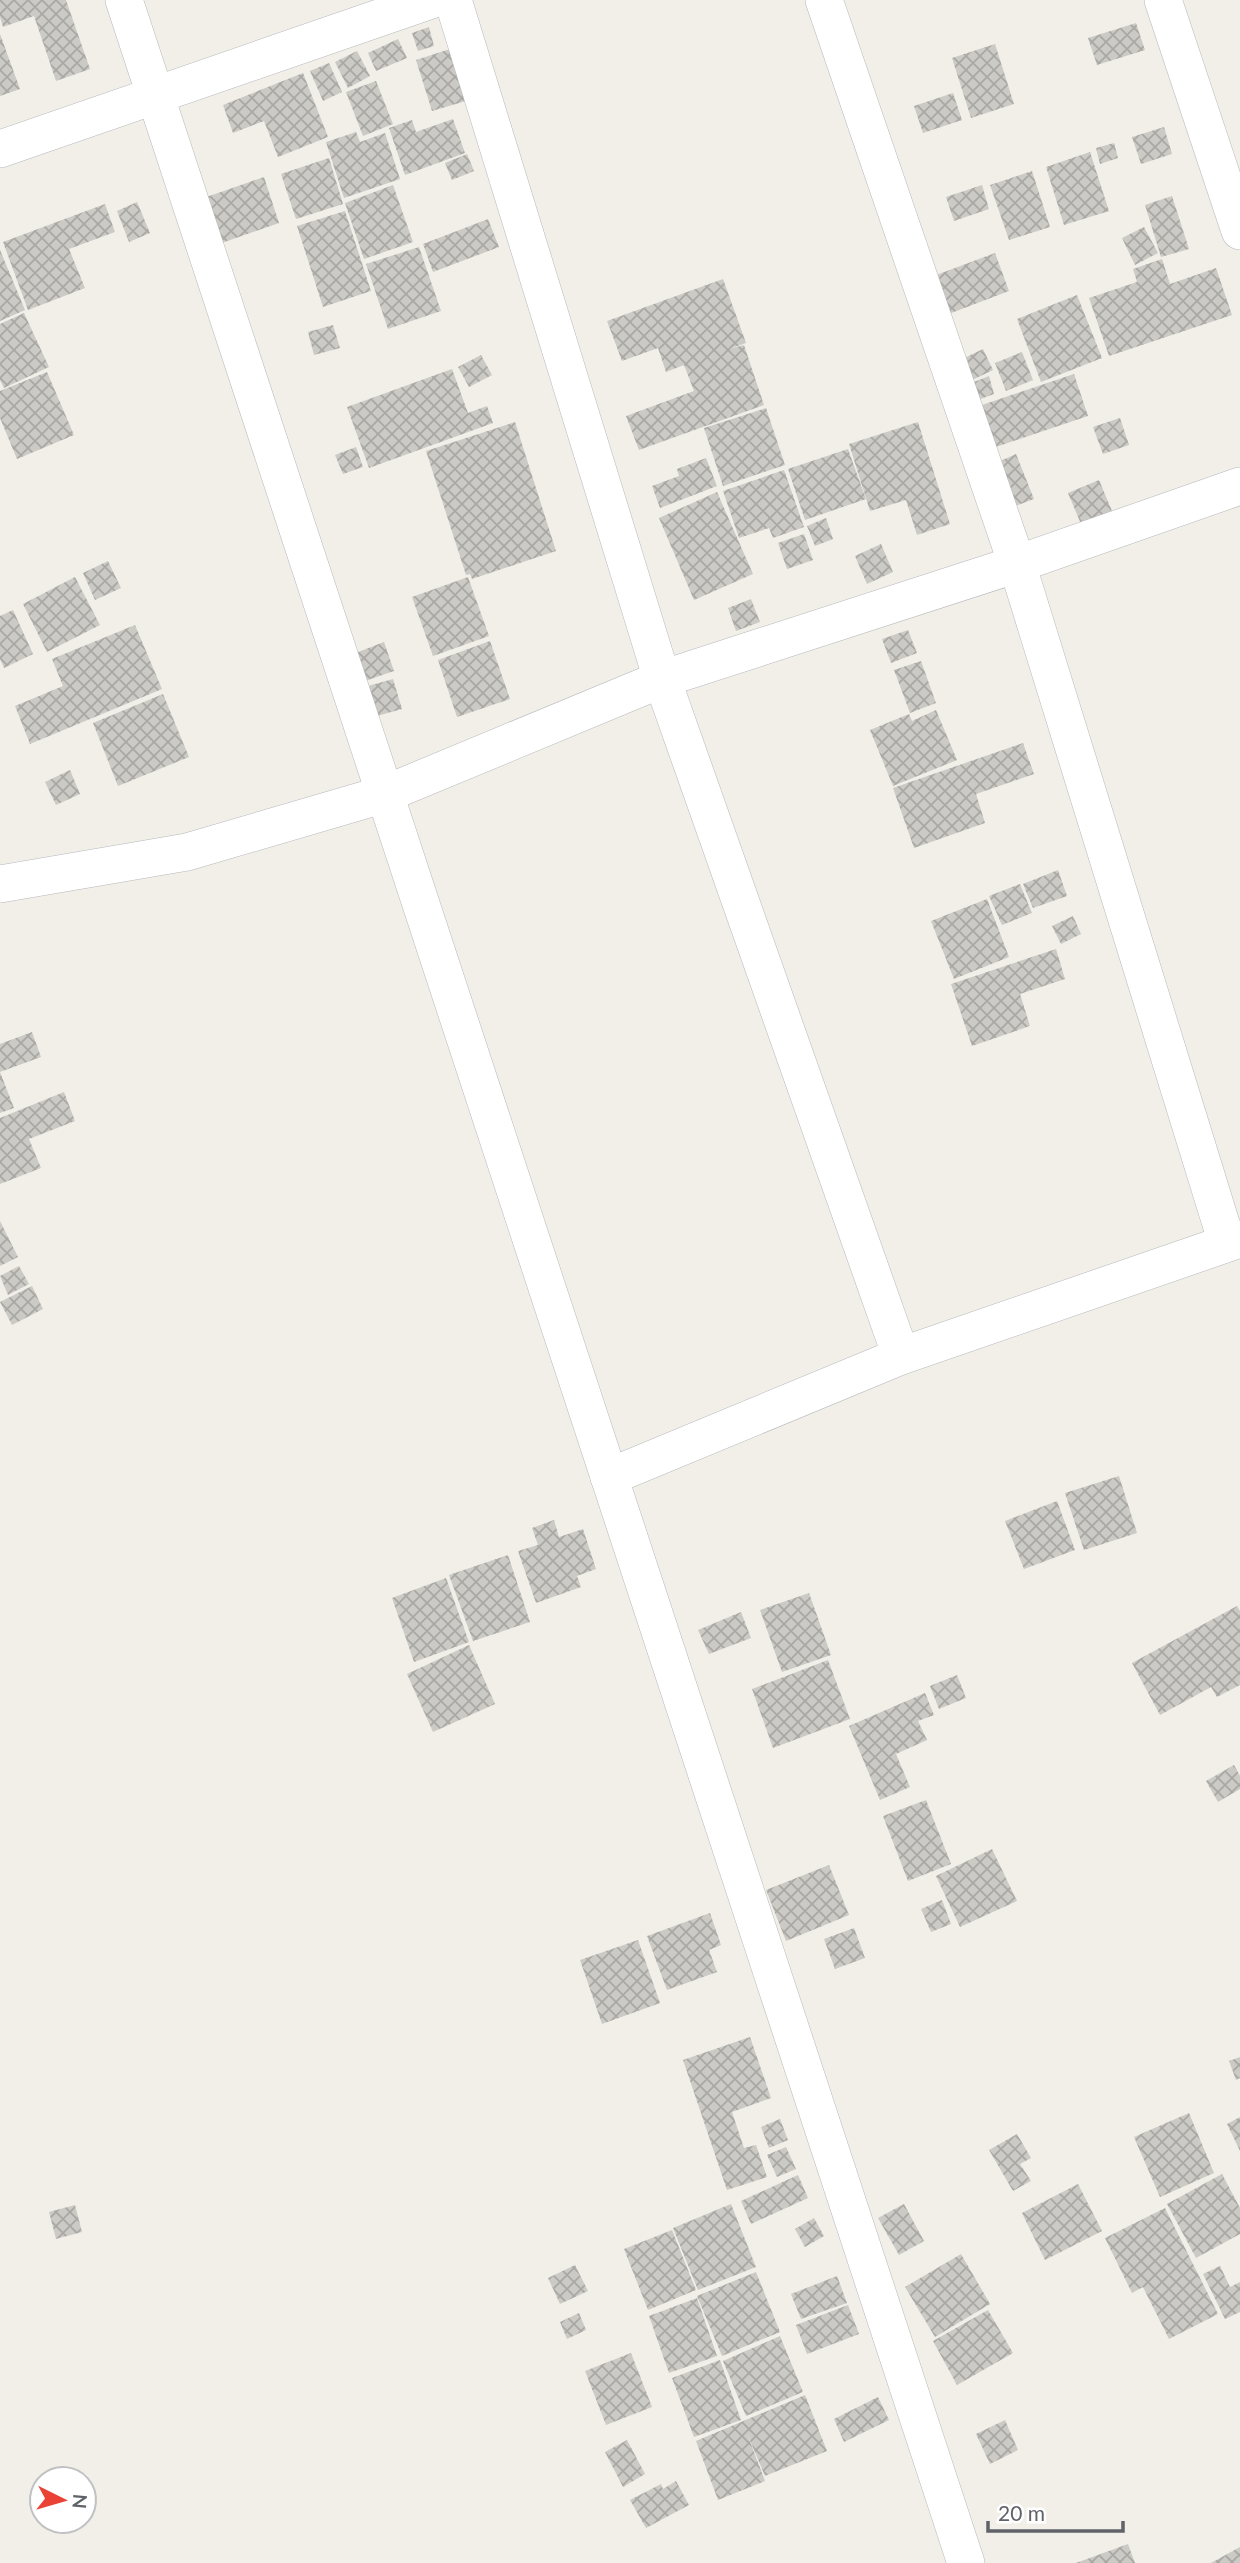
<svg xmlns="http://www.w3.org/2000/svg" width="1240" height="2563" viewBox="0 0 1240 2563" font-family="Lato,sans-serif">
  <style>
    .building { fill: url(#building-cross-hatch) }
    .lines { fill: none; stroke-linecap: round; stroke-linejoin: round }
    .minor-casing { stroke: #b5b8bc; stroke-width: 38 }
    .minor { stroke: #fff; stroke-width: 37 }
  </style>
  <defs>
    <pattern id="building-cross-hatch" width="8" height="8" patternUnits="userSpaceOnUse" patternTransform="scale(1.75)"><rect width="8" height="8" fill="#cccac5"/><path d="M0 0l8 8M0 8l8-8" fill="none" stroke="#a9a8a4"/></pattern>
  </defs>
  <rect width="100%" height="100%" fill="#f1efe8"/>
  <g class="building">
    <path d="M0,0h66l24,69 -34,12 -22,-65 -31,11 -3,-10z"/>
    <path d="M1136,23l9,27 -48,15 -9,-27z"/>
    <path d="M429,27l5,19 -16,5 -6,-18z"/>
    <path d="M0,34l20,55 -20,7z"/>
    <path d="M398,39l9,19 -31,13 -8,-18z"/>
    <path d="M995,44l19,60 -43,14 -19,-60z"/>
    <path d="M450,49l16,52 -34,10 -16,-51z"/>
    <path d="M357,51l13,25 -22,12 -13,-26z"/>
    <path d="M329,63l13,29 -19,9 -13,-30z"/>
    <path d="M303,73l25,64 -50,20 -14,-36 -31,12 -10,-28z"/>
    <path d="M376,81l17,43 -30,12 -17,-44z"/>
    <path d="M953,93l9,27 -39,13 -9,-27z"/>
    <path d="M453,119l12,34 -60,22 -16,-47 23,-8 4,12z"/>
    <path d="M1164,127l8,27 -31,10 -9,-27z"/>
    <path d="M356,132l4,10 25,-9 15,46 -56,19 -18,-56z"/>
    <path d="M1114,143l4,15 -18,6 -4,-16z"/>
    <path d="M1090,152l19,59 -45,14 -18,-58z"/>
    <path d="M467,154l7,17 -22,9 -7,-17z"/>
    <path d="M329,158l14,46 -47,15 -15,-45z"/>
    <path d="M1032,171l18,56 -41,13 -19,-55z"/>
    <path d="M264,177l15,46 -66,23 -15,-46z"/>
    <path d="M393,185l20,57 -49,17 -19,-56z"/>
    <path d="M982,185l7,24 -35,12 -8,-24z"/>
    <path d="M1172,196l17,53 -28,8 -16,-52z"/>
    <path d="M137,202l13,31 -21,9 -12,-31z"/>
    <path d="M105,204l10,28 -46,17 16,39 -57,22 -25,-68z"/>
    <path d="M345,211l26,80 -48,16 -26,-81z"/>
    <path d="M488,219l11,28 -66,25 -10,-28z"/>
    <path d="M1144,227l14,26 -23,12 -13,-27z"/>
    <path d="M419,247l22,64 -53,18 -22,-65z"/>
    <path d="M0,250l25,60 -25,11z"/>
    <path d="M995,253l14,38 -63,24 -15,-38z"/>
    <path d="M1162,259l8,25 46,-16 16,47 -123,41 -20,-58 48,-16 -4,-13z"/>
    <path d="M723,279l23,64 -17,6 15,-4 20,60 -125,45 -13,-34 68,-25 -10,-26 -18,7 -8,-24 -36,13 -15,-40z"/>
    <path d="M1077,295l25,63 -61,24 -24,-63z"/>
    <path d="M24,313l25,54 -45,21 -4,-8v-56z"/>
    <path d="M333,325l7,23 -26,7 -6,-23z"/>
    <path d="M983,349l10,21 -25,12 -10,-21z"/>
    <path d="M1022,352l11,28 -27,11 -11,-28z"/>
    <path d="M481,355l11,20 -23,12 -11,-20z"/>
    <path d="M452,369l16,44 19,-7 6,17 -124,45 -22,-61z"/>
    <path d="M47,372l27,63 -57,24 -17,-41v-27z"/>
    <path d="M1074,374l14,42 -95,32 -14,-42z"/>
    <path d="M989,376l5,18 -19,7 -6,-17z"/>
    <path d="M766,408l19,57 -62,21 -19,-58z"/>
    <path d="M1120,418l9,27 -26,9 -10,-27z"/>
    <path d="M515,422l41,129 -84,28 -2,-5 -4,1 -40,-124z"/>
    <path d="M918,422l32,102 -33,11 -11,-35 -36,11 -21,-67z"/>
    <path d="M356,447l7,20 -20,7 -8,-19z"/>
    <path d="M848,449l18,50 -61,21 -17,-51z"/>
    <path d="M1016,454l18,45 -24,9 -19,-43z"/>
    <path d="M706,458l11,28 -57,22 -8,-22 27,-10 -2,-7z"/>
    <path d="M784,470l20,57 -31,11 -4,-10 -30,10 -16,-47z"/>
    <path d="M1099,480l13,31 -31,13 -13,-31z"/>
    <path d="M717,492l36,82 -59,26 -35,-82z"/>
    <path d="M826,518l7,21 -18,7 -8,-20z"/>
    <path d="M804,534l9,26 -26,9 -9,-26z"/>
    <path d="M881,544l12,28 -26,12 -12,-28z"/>
    <path d="M108,561l13,27 -26,12 -12,-27z"/>
    <path d="M75,577l25,48 -53,27 -24,-48z"/>
    <path d="M468,577l21,59 -56,20 -21,-59z"/>
    <path d="M751,599l9,23 -24,9 -8,-23z"/>
    <path d="M13,610l20,44 -29,14 -4,-9v-43z"/>
    <path d="M135,625l27,64 -132,55 -15,-38 48,-20 -11,-27z"/>
    <path d="M908,630l9,23 -26,10 -9,-24z"/>
    <path d="M490,641l20,58 -53,18 -19,-57z"/>
    <path d="M384,642l10,29 -32,11 -9,-28z"/>
    <path d="M921,661l15,42 -26,10 -16,-43z"/>
    <path d="M393,679l9,30 -25,7 -9,-30z"/>
    <path d="M163,694l26,63 -71,29 -25,-63z"/>
    <path d="M936,710l21,50 -64,26 -23,-56 39,-16 3,7z"/>
    <path d="M1023,743l11,31 -58,20 9,29 -71,25 -21,-60z"/>
    <path d="M70,770l10,24 -24,11 -11,-23z"/>
    <path d="M1058,870l9,26 -34,12 -10,-24z"/>
    <path d="M1020,884l12,29 -30,12 -13,-29z"/>
    <path d="M987,899l22,58 -55,22 -23,-58z"/>
    <path d="M1073,916l8,18 -20,10 -9,-18z"/>
    <path d="M1056,949l9,30 -45,15 10,32 -58,20 -21,-62z"/>
    <path d="M32,1032l9,25 -41,15 14,36 -14,5v-69z"/>
    <path d="M64,1092l11,29 -46,18 12,29 -41,16v-66z"/>
    <path d="M0,1221l18,36 -18,9z"/>
    <path d="M19,1266l10,18 -21,11 -8,-19z"/>
    <path d="M32,1286l11,23 -31,16 -12,-23z"/>
    <path d="M1119,1476l18,57 -53,17 -19,-57z"/>
    <path d="M1057,1501l18,49 -51,19 -19,-48z"/>
    <path d="M554,1520l5,17 24,-8 13,40 -19,7 4,11 -45,16 -18,-52 20,-6 -6,-17z"/>
    <path d="M508,1555l22,67 -57,19 -24,-66z"/>
    <path d="M446,1578l23,64 -55,20 -22,-64z"/>
    <path d="M809,1593l22,62 -49,17 -22,-62z"/>
    <path d="M1237,1606l3,5v74l-23,12 -6,-10 -51,28 -28,-52z"/>
    <path d="M741,1612l10,26 -42,16 -11,-24z"/>
    <path d="M469,1645l26,59 -62,28 -26,-58z"/>
    <path d="M828,1660l22,59 -77,29 -21,-59z"/>
    <path d="M957,1675l9,23 -27,11 -9,-23z"/>
    <path d="M925,1693l9,22 -16,6 9,19 -31,14 14,33 -30,13 -31,-74z"/>
    <path d="M1234,1765l6,11v13l-22,13 -12,-21z"/>
    <path d="M926,1800l25,64 -43,17 -25,-65z"/>
    <path d="M992,1849l25,52 -57,26 -24,-51z"/>
    <path d="M829,1865l20,50 -63,26 -20,-51z"/>
    <path d="M942,1900l9,24 -20,8 -10,-23z"/>
    <path d="M710,1913l11,32 -12,5 8,22 -50,18 -20,-54z"/>
    <path d="M854,1928l11,30 -30,11 -11,-30z"/>
    <path d="M638,1940l22,63 -58,21 -22,-64z"/>
    <path d="M750,2037l21,61 -39,14 12,36 12,-3 11,32 -40,13 -44,-130z"/>
    <path d="M1240,2057v21l-4,2 -7,-19z"/>
    <path d="M1189,2113l25,60 -54,24 -26,-60z"/>
    <path d="M1240,2117v34l-13,-27z"/>
    <path d="M780,2119l8,21 -19,8 -8,-21z"/>
    <path d="M1017,2134l14,24 -11,6 11,17 -18,10 -24,-41z"/>
    <path d="M786,2147l10,22 -19,8 -10,-22z"/>
    <path d="M1222,2174l18,34v26l-44,24 -29,-54z"/>
    <path d="M798,2175l10,23 -57,26 -10,-23z"/>
    <path d="M1078,2184l24,47 -57,29 -23,-47z"/>
    <path d="M731,2204l25,63 -58,23 -25,-62z"/>
    <path d="M904,2204l20,37 -25,14 -21,-37z"/>
    <path d="M75,2205l7,27 -26,7 -7,-27z"/>
    <path d="M1165,2208l53,106 -49,25 -26,-52 -11,6 -27,-55z"/>
    <path d="M814,2218l10,18 -19,11 -10,-18z"/>
    <path d="M672,2230l24,60 -48,20 -24,-61z"/>
    <path d="M961,2254l29,50 -55,33 -30,-50z"/>
    <path d="M575,2265l13,26 -28,13 -12,-26z"/>
    <path d="M1220,2266l10,21 10,-5v30l-15,7 -22,-45z"/>
    <path d="M756,2272l24,60 -58,24 -25,-60z"/>
    <path d="M837,2276l10,27 -46,16 -10,-25z"/>
    <path d="M697,2298l20,58 -48,17 -20,-57z"/>
    <path d="M848,2305l11,29 -52,20 -11,-29z"/>
    <path d="M988,2310l25,43 -56,32 -24,-44z"/>
    <path d="M579,2313l7,17 -19,9 -7,-17z"/>
    <path d="M780,2336l23,56 -57,24 -23,-55z"/>
    <path d="M631,2353l21,54 -46,18 -21,-54z"/>
    <path d="M720,2360l21,60 -47,17 -22,-59z"/>
    <path d="M805,2395l22,56 -62,25 -19,-45 19,50 -47,19 -22,-59z"/>
    <path d="M878,2397l11,23 -45,22 -10,-23z"/>
    <path d="M1005,2420l13,30 -28,14 -14,-30z"/>
    <path d="M627,2440l18,34 -22,13 -18,-35z"/>
    <path d="M676,2481l13,24 -43,23 -16,-28 31,-16 2,5z"/>
    <path d="M1128,2544l7,19h-59z"/>
    <path d="M1240,2547v16h-29z"/>
  </g>
  <g class="lines">
    <defs>
      <g id="minor">
        <path d="M124,0l842,2563"/>
        <path d="M453,0l209,679 239,677"/>
        <path d="M824,0l193,564 210,679"/>
        <path d="M1163,0l77,231"/>
        <path d="M0,149l431,-149"/>
        <path d="M0,884l187,-32 198,-58 277,-115 355,-115 223,-78"/>
        <path d="M609,1477l292,-121 339,-117"/>
      </g>
    </defs>
    <use href="#minor" class="minor-casing"/>
    <use href="#minor" class="minor"/>
  </g>
  <g transform="translate(63 2500) rotate(95)"><circle r="33" fill="#ffffff" stroke="#bfc1c3" stroke-width="2"/>
  <path d="M0-5L12 26L0 18L-12 26Z" fill="#ea4335"/>
  <text y="-10" font-size="19" font-weight="bold" text-anchor="middle" fill="#5f6368">N</text>
  </g>
  <path d="M988 2521v10h135v-10" fill="none" stroke="#5f6368" stroke-width="3.5"/>
  <text x="998" y="2521" font-size="21" fill="#5f6368" stroke="#ffffff" stroke-width="5" paint-order="stroke">20 m</text>
</svg>
